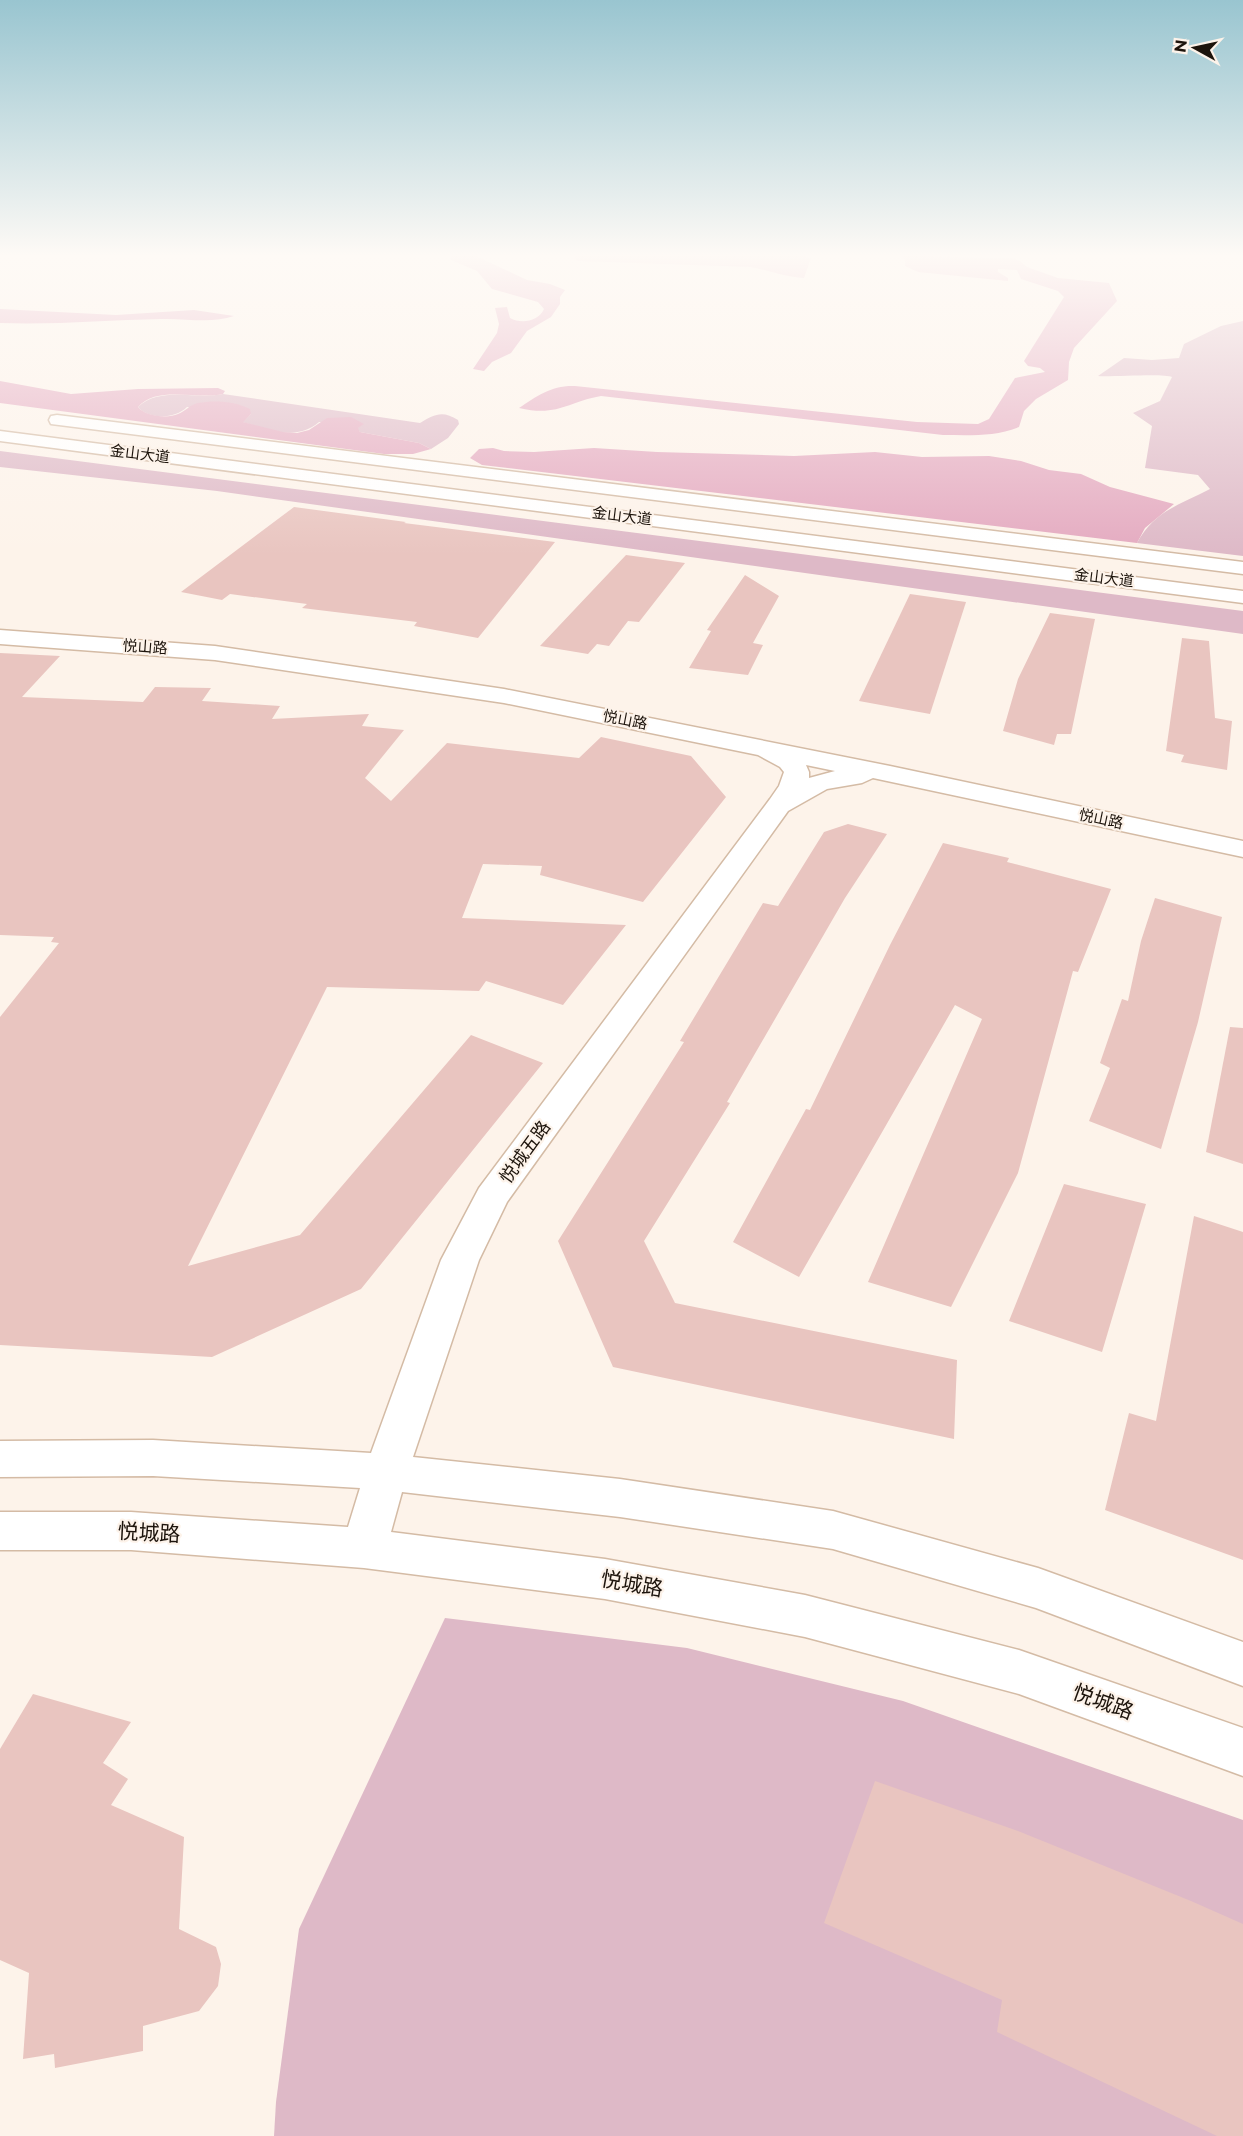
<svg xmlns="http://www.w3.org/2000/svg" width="1243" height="2136" viewBox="0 0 1243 2136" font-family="Montserrat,'Noto Sans SC',sans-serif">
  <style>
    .green { fill: #deb9c7 }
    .forest { fill: #e4aac0 }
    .building { fill: #e9c5c0 }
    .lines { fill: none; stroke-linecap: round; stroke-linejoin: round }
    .secondary-casing { stroke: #d4bba5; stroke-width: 3 }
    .highway-casing { stroke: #d4bba5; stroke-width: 3 }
    .secondary { fill: #fff; fill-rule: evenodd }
    .highway { fill: #fff; fill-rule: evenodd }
    .labels { text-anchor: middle; stroke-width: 4.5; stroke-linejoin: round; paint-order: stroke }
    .far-street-label { font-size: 15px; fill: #1d140c; stroke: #fdf3ea }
    .street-label { font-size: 18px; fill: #1d140c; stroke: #fdf3ea }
    .near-street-label { font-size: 21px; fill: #1d140c; stroke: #fdf3ea }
  </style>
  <rect width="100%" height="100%" fill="#fdf3ea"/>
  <g class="green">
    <path d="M1243,321v235l-106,-13c17,-32 44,-39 73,-54l-12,-14 -53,-7 7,-42 -19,-13 27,-12 12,-24c-8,-4 -59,0 -74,-1l26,-18 28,2 27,-2 5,-14 37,-18z"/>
    <path d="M223,394l197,29c14,-9 23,-13 38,-3l1,4 -11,14 -17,11 -12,-6 -59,-11 -3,-4 6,-4 -44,-2c-23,20 -50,7 -77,0l9,-8 -64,-7c-12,12 -38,13 -49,0 22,-21 58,-7 85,-13z"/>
    <path d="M0,451l1243,160v23l-1026,-143 -217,-24z"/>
    <path d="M445,1618l242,30 216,53 340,119v316h-969l2,-34 23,-173z"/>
  </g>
  <g class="forest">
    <path d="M451,256h25l51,24 23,4 15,6 -5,7v7l-9,13 -24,14 -16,22 -19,9 -8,9 -11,-2 24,-36 2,-9 -4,-16 12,-1 3,11c11,6 28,4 34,-9l-6,-7 -46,-13 -15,-18 -26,-11z"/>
    <path d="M576,256h227l8,2 -7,20c-19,-1 -36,-8 -54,-11l-172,-6 -4,-3z"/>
    <path d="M902,256l110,2 8,3 7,6 31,11 51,5 8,18 -43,47 -5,14 -1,18 -32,19 -12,12 -5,16c-24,10 -51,8 -76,8l-342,-39c-34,6 -43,21 -82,12 18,-12 33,-23 56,-22l342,36 61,2 11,-5 26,-41 30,-6 -5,-4 -12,-2 -4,-5 40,-64 -6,-6 -37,-12 -4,-9 -19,-1v3l10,6v3l-90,-9 -13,-6v-6z"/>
    <path d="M0,309l116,6 78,-5 40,6c-23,8 -48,2 -73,3 -54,1 -107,6 -161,4z"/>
    <path d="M0,381l71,13 67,-5 80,-1 7,3 -2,3c-26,6 -66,-9 -85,13 7,9 29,12 40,7 8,-3 11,-9 20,-11 16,-3 37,-2 52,6l1,5 -8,8 40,10 14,1 12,-3 18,-12 24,-1 13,7 -6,4 2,4 59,11 12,6 -18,5h-29l-384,-51z"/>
    <path d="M493,448l11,3 30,1 60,-4 63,4 137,4 81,-4 47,5 67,-1 32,5 28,9 32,4 29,13 64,17 -29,24 -8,15 -655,-78 -12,-7 9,-9z"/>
  </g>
  <g class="building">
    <path d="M294,507l112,15 -2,1 151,19 -77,96 -64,-12 3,-4 -115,-14 5,-4 -77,-10 -8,6 -41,-8z"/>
    <path d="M626,555l59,8 -46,59 -11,-1 -19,25 -12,-2 -9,10 -48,-8z"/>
    <path d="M745,575l34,21 -26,47 10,2 -15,30 -59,-7 22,-37 -4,-1z"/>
    <path d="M910,594l56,8 -36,112 -71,-13z"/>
    <path d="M1050,613l45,6 -24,115h-14l-3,11 -51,-14 15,-52z"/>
    <path d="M1182,638l27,3 6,77 17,3 -5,49 -46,-8 3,-7 -18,-4z"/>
    <path d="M0,653l60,3 -38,41 121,5 12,-15 56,1 -9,13 78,5 -8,13 97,-5 -7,12 42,4 -39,48 26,23 56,-58 132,15 22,-21 90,19 35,41 -83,105 -103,-27 2,-9 -59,-2 -21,54 164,7 -63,80 -77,-24 -7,10 -152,-4 -139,279 112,-31 171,-200 72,28 -182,226 -149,68 -212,-12v-328l59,-74 -8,-1 3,-5 -54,-2z"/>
    <path d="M848,824l39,10 -42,64 -118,204 3,1 -86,138 31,62 282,57 -3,79 -341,-72 -55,-126 126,-199 -4,-1 83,-138 15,3 46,-74z"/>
    <path d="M943,843l66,15 -2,4 104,27 -33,83 -5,-1 -55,202 -67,134 -83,-25 114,-263 -27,-14 -156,272 -66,-35 73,-133 4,1 80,-165z"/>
    <path d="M1155,898l67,19 -24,105 -37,127 -72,-28 21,-53 -10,-5 22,-64 6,2 13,-60z"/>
    <path d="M1230,1027l13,1v136l-37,-12z"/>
    <path d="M1064,1184l82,20 -44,148 -93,-31z"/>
    <path d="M1194,1216l49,16v328l-138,-50 24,-97 27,8z"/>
    <path d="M33,1694l98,28 -28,41 25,16 -17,26 73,32 -5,92 37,18 5,17 -3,22 -19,25 -56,15v25l-88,17 -1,-14 -31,5 6,-86 -29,-13v-211z"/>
    <path d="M875,1781l143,50 173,70 52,23v212h-26l-220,-104 5,-32 -178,-77z"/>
  </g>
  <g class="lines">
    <defs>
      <path id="secondary" d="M0,630l215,16 289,43 386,77 353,75v16l-370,-79 -11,5 -35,6 -39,22 -281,391 -28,58 -66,197 207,22 213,32 205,57 205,74v44l-207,-78 -203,-59 -213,-32 -218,-25 -11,40 214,27 200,36 214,55 224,78v48l-224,-82 -214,-57 -200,-38 -241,-31 -233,-18h-131v-38h131l217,15 12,-39 -207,-12 -153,1v-36l153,-1 218,13 70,-193 38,-72 291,-389 9,-13 5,-14 -4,-5 -22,-12 -254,-52 -289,-43 -215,-16zM806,765l29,6 -26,7v-6z"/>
      <g id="highway">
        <path d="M57,415l1186,147v12l-1192,-150 -2,-4 2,-4z"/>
        <path d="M0,431l1243,160v12l-1243,-162z"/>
      </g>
    </defs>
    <use href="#secondary" class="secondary-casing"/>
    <use href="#highway" class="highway-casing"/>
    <use href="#secondary" class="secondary"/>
    <use href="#highway" class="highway"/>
  </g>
  <linearGradient id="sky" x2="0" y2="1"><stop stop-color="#99c5d0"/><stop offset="0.46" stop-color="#fefaf6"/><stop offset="1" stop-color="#fefaf6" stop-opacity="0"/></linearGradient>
  <rect width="1243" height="555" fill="url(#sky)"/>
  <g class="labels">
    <g class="far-street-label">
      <text transform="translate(140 454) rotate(7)" y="5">金山大道</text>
      <text transform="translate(622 516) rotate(7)" y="5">金山大道</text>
      <text transform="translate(1104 578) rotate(7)" y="5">金山大道</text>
      <text transform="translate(145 647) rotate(4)" y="5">悦山路</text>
      <text transform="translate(625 720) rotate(11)" y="5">悦山路</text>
      <text transform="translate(1101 819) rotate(12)" y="5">悦山路</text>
    </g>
    <g class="street-label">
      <text transform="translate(525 1152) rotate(-54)" y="6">悦城五路</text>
    </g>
    <g class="near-street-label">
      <text transform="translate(149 1533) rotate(3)" y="7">悦城路</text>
      <text transform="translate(632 1584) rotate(10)" y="7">悦城路</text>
      <text transform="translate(1103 1702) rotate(20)" y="7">悦城路</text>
    </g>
  </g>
  <g transform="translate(1195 48) rotate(278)" stroke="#fdf3ea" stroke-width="4.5" paint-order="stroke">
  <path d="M0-4.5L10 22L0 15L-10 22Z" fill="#1d140c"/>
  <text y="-9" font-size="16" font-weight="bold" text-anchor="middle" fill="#1d140c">N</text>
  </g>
</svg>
